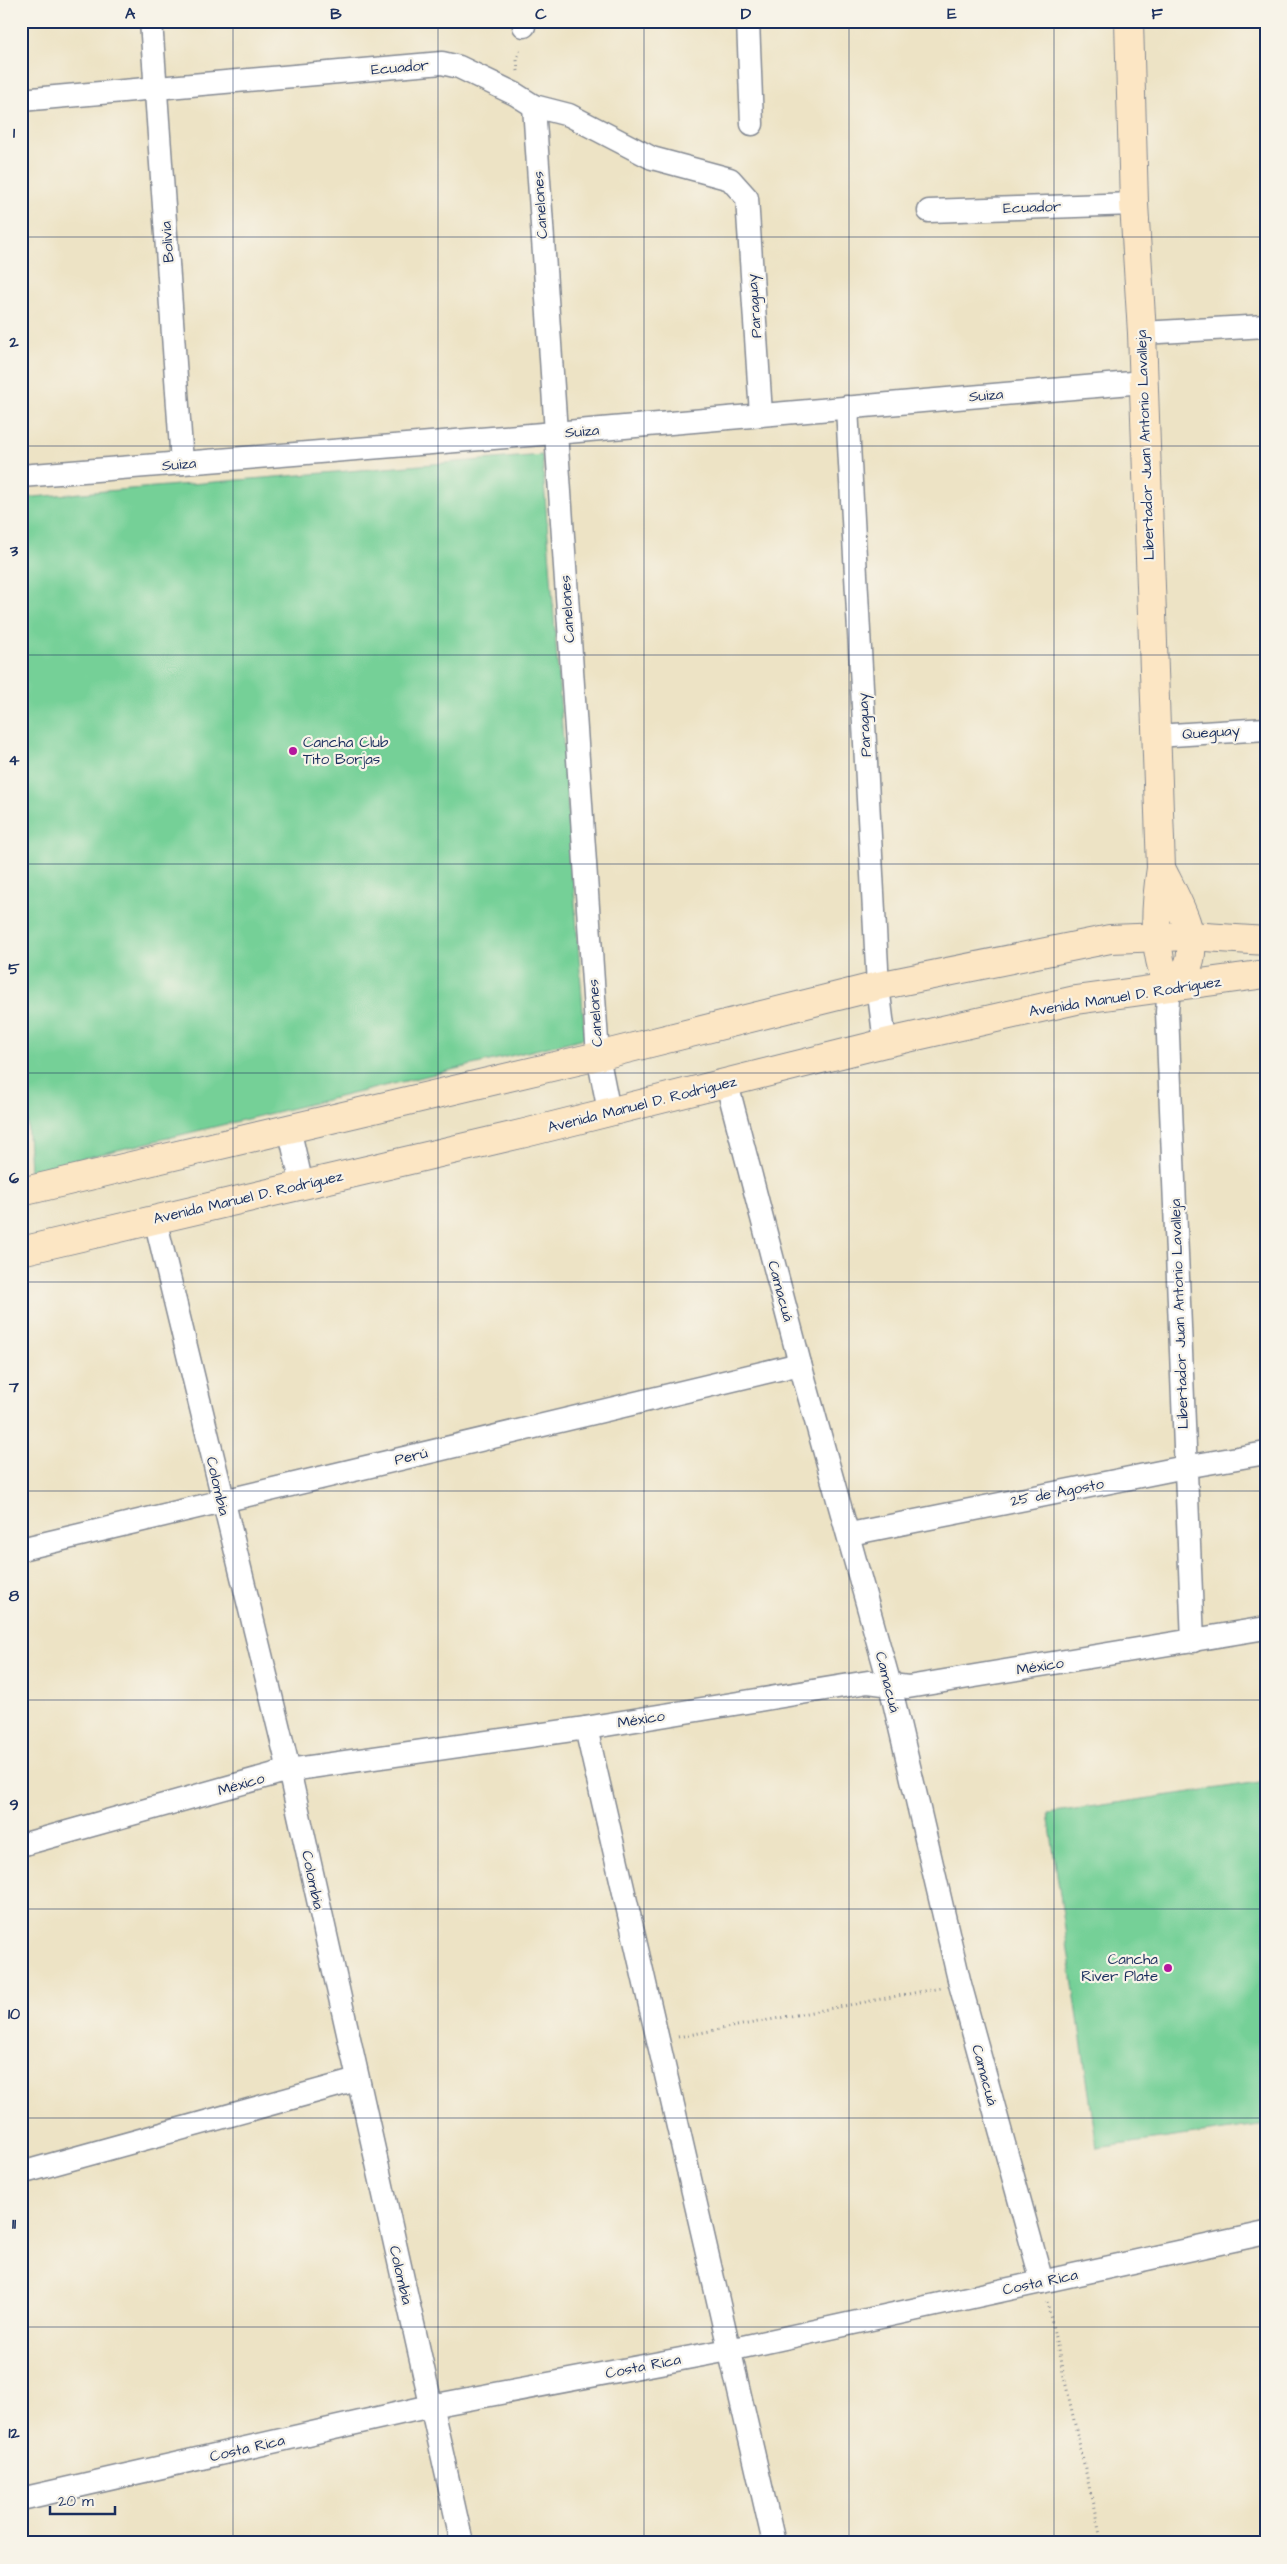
<svg xmlns="http://www.w3.org/2000/svg" width="1287" height="2564" viewBox="0 0 1287 2564" font-family="'Architects Daughter',sans-serif">
  <style>
    .green { fill: #75d097; stroke: #48807a }
    .lines { fill: none; stroke-linecap: round; stroke-linejoin: round }
    .street-casing { stroke: #848992; stroke-width: 25 }
    .secondary-casing { stroke: #848992; stroke-width: 30 }
    .path { stroke: #848992; stroke-width: 3; stroke-dasharray: 1 4; stroke-linecap: butt }
    .street { stroke: #fff; stroke-width: 22 }
    .secondary { stroke: #fce6c4; stroke-width: 28 }
    .grid { fill: none; stroke: #1b2f5e; stroke-width: 1; stroke-opacity: 0.55 }
    .poi-dot { fill: #b5179e; stroke: #f7f3e8; stroke-width: 2 }
    .labels { text-anchor: middle; stroke-width: 4.5; stroke-linejoin: round; paint-order: stroke }
    .street-label { font-size: 15px; fill: #1b2f5e; stroke: #f7f3e8 }
    .poi-label { font-size: 15px; fill: #1b2f5e; stroke: #f7f3e8; text-anchor: start }
    .neatline { fill: none; stroke: #1b2f5e; stroke-width: 2 }
    .grid-label { font-size: 16px; text-anchor: middle; font-weight: bold; fill: #1b2f5e }
  </style>
  <rect width="100%" height="100%" fill="#f7f3e8"/>
  <filter id="ink" filterUnits="userSpaceOnUse"><feTurbulence type="fractalNoise" baseFrequency=".02" numOctaves="2"/><feDisplacementMap in="SourceGraphic" scale="10" xChannelSelector="R" yChannelSelector="G"/><feConvolveMatrix kernelMatrix="1 2 1 2 8 2 1 2 1" color-interpolation-filters="sRGB"/></filter>
  <filter id="wash" filterUnits="userSpaceOnUse"><feTurbulence type="fractalNoise" baseFrequency=".0096" numOctaves="4" result="noise"/><feDisplacementMap in="SourceGraphic" scale="20" xChannelSelector="R" yChannelSelector="G"/><feGaussianBlur stdDeviation="1.12" result="paint"/><feColorMatrix in="noise" values="0 0 0 0 0 0 0 0 0 0 0 0 0 0 0 0 0 1.4 0 .05"/><feComposite in="paint" operator="in"/></filter>
  <g filter="url(#wash)">
    <rect width="100%" height="100%" fill="#ede3c5"/>
    <g class="green">
      <path d="M542,455l43,583 -555,133 -9,-167v-506z"/>
      <path d="M1266,1781v343l-169,24 -49,-335z"/>
    </g>
  </g>
  <g filter="url(#ink)">
    <g class="lines">
      <defs>
        <g id="street">
          <path d="M151,21l31,442"/>
          <path d="M524,21v5"/>
          <path d="M748,21l4,103"/>
          <path d="M21,100l421,-37 17,4 56,27 19,12 35,9 83,43 78,21 17,19 14,216"/>
          <path d="M534,106l64,950 11,55"/>
          <path d="M929,211l205,-7"/>
          <path d="M1142,333l124,-7"/>
          <path d="M847,407l31,579 7,57"/>
          <path d="M21,476l534,-43 588,-51"/>
          <path d="M1156,736l110,-7"/>
          <path d="M1169,987l-2,25 26,629"/>
          <path d="M727,1084l73,280 90,321 70,299 82,298"/>
          <path d="M289,1128l13,57"/>
          <path d="M155,1219l134,551 173,773"/>
          <path d="M850,1534l335,-67 81,-14"/>
          <path d="M21,1549l779,-185"/>
          <path d="M586,1728l188,815"/>
          <path d="M21,1845l268,-75 297,-42 282,-46 40,5 358,-59"/>
          <path d="M21,2173l336,-93"/>
          <path d="M21,2499l410,-93 298,-56 537,-117"/>
        </g>
        <g id="secondary">
          <path d="M1129,21l5,183 8,129 19,535c-6,39 -9,83 8,119 7,-7 17,-14 20,-24 10,-28 -16,-70 -28,-95"/>
          <path d="M21,1192l577,-136 280,-70 232,-47 80,-3 76,5"/>
          <path d="M21,1251l504,-118 360,-90 191,-43 190,-26"/>
        </g>
      </defs>
      <use href="#street" class="street-casing"/>
      <use href="#secondary" class="secondary-casing"/>
      <g class="path">
        <path d="M518,71l-1,-11 3,-12"/>
        <path d="M678,2037l262,-49"/>
        <path d="M1047,2302l55,241"/>
      </g>
      <use href="#street" class="street"/>
      <use href="#secondary" class="secondary"/>
    </g>
  </g>
  <path class="grid" d="M233,21v2522M438,21v2522M644,21v2522M849,21v2522M1054,21v2522M21,237h1245M21,446h1245M21,655h1245M21,864h1245M21,1073h1245M21,1282h1245M21,1491h1245M21,1700h1245M21,1909h1245M21,2118h1245M21,2327h1245"/>
  <g class="poi-dot">
    <circle cx="293" cy="751" r="5"/>
    <circle cx="1168" cy="1968" r="5"/>
  </g>
  <g class="labels">
    <g class="street-label">
      <text transform="translate(400 67) rotate(-5)" y="5">Ecuador</text>
      <text transform="translate(540 205) rotate(-94)" y="5">Canelones</text>
      <text transform="translate(1032 207) rotate(-2)" y="5">Ecuador</text>
      <text transform="translate(167 242) rotate(-94)" y="5">Bolivia</text>
      <text transform="translate(754 306) rotate(-94)" y="5">Paraguay</text>
      <text transform="translate(986 395) rotate(-5)" y="5">Suiza</text>
      <text transform="translate(582 431) rotate(-5)" y="5">Suiza</text>
      <text transform="translate(1145 445) rotate(-92)" y="5">Libertador Juan Antonio Lavalleja</text>
      <text transform="translate(179 464) rotate(-5)" y="5">Suiza</text>
      <text transform="translate(567 609) rotate(-94)" y="5">Canelones</text>
      <text transform="translate(864 725) rotate(-93)" y="5">Paraguay</text>
      <text transform="translate(1211 732) rotate(-4)" y="5">Queguay</text>
      <text transform="translate(1125 996) rotate(-9)" y="5">Avenida Manuel D. Rodríguez</text>
      <text transform="translate(595 1013) rotate(-94)" y="5">Canelones</text>
      <text transform="translate(642 1104) rotate(-14)" y="5">Avenida Manuel D. Rodríguez</text>
      <text transform="translate(248 1197) rotate(-13)" y="5">Avenida Manuel D. Rodríguez</text>
      <text transform="translate(781 1291) rotate(75)" y="5">Camacuá</text>
      <text transform="translate(1179 1314) rotate(-92)" y="5">Libertador Juan Antonio Lavalleja</text>
      <text transform="translate(411 1456) rotate(-13)" y="5">Perú</text>
      <text transform="translate(218 1486) rotate(77)" y="5">Colombia</text>
      <text transform="translate(1057 1492) rotate(-11)" y="5">25 de Agosto</text>
      <text transform="translate(1040 1666) rotate(-9)" y="5">México</text>
      <text transform="translate(888 1682) rotate(76)" y="5">Camacuá</text>
      <text transform="translate(641 1719) rotate(-9)" y="5">México</text>
      <text transform="translate(241 1784) rotate(-16)" y="5">México</text>
      <text transform="translate(313 1880) rotate(78)" y="5">Colombia</text>
      <text transform="translate(985 2075) rotate(75)" y="5">Camacuá</text>
      <text transform="translate(401 2275) rotate(77)" y="5">Colombia</text>
      <text transform="translate(1040 2282) rotate(-12)" y="5">Costa Rica</text>
      <text transform="translate(643 2366) rotate(-11)" y="5">Costa Rica</text>
      <text transform="translate(247 2448) rotate(-13)" y="5">Costa Rica</text>
    </g>
    <g class="poi-label">
      <text x="303" y="747">Cancha Club<tspan x="303" dy="17">Tito Borjas</tspan></text>
      <text x="1158" y="1964" text-anchor="end">Cancha<tspan x="1158" dy="17">River Plate</tspan></text>
    </g>
  </g>
  <rect width="1287" height="2564" fill="none" stroke="#f7f3e8" stroke-width="55"/>
  <path d="M50 2506v8h65v-8" fill="none" stroke="#1b2f5e" stroke-width="2.5"/>
  <text x="58" y="2506" font-size="15" fill="#1b2f5e" stroke="#f7f3e8" stroke-width="4" paint-order="stroke">20 m</text>
  <rect x="28" y="28" width="1232" height="2508" class="neatline"/>
  <g class="grid-label">
    <text x="130" y="19">A</text>
    <text x="336" y="19">B</text>
    <text x="541" y="19">C</text>
    <text x="746" y="19">D</text>
    <text x="952" y="19">E</text>
    <text x="1157" y="19">F</text>
    <text x="14" y="138">1</text>
    <text x="14" y="347">2</text>
    <text x="14" y="556">3</text>
    <text x="14" y="765">4</text>
    <text x="14" y="974">5</text>
    <text x="14" y="1183">6</text>
    <text x="14" y="1392">7</text>
    <text x="14" y="1601">8</text>
    <text x="14" y="1810">9</text>
    <text x="14" y="2019">10</text>
    <text x="14" y="2229">11</text>
    <text x="14" y="2438">12</text>
  </g>
</svg>
